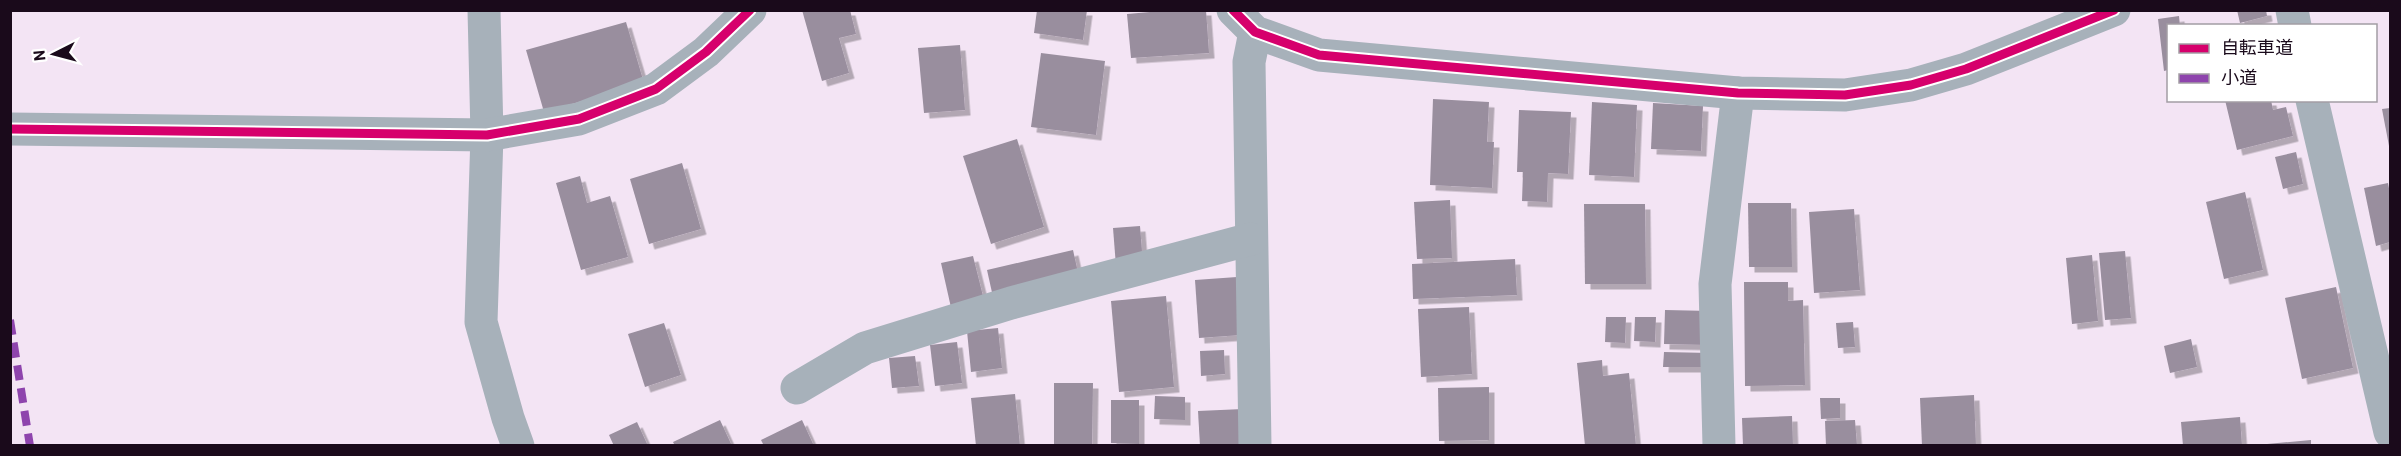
<svg xmlns="http://www.w3.org/2000/svg" width="2401" height="456" viewBox="0 0 2401 456" font-family="Barlow,'Noto Sans JP',sans-serif">
  <style>
    .building { fill: #998e9e; filter: url(#shadow) }
    .lines { fill: none; stroke-linecap: round; stroke-linejoin: round }
    .street { stroke: #a7b1ba; stroke-width: 33 }
    .quiet { stroke: #8e44ad; stroke-width: 8; stroke-dasharray: 15 8; stroke-linecap: butt }
    .cycleway-casing { stroke: #fff; stroke-width: 13 }
    .cycleway { stroke: #d6006c; stroke-width: 9 }
  </style>
  <defs>
    <filter id="shadow"><feDropShadow dx="5.5" dy="5.5" stdDeviation="0" flood-color="#0004"/></filter>
  </defs>
  <rect width="100%" height="100%" fill="#f3e4f4"/>
  <g class="building">
    <path d="M802,10h48l6,24 -17,4 10,35 -27,8z"/>
    <path d="M1037,10h50l-4,30 -49,-7z"/>
    <path d="M1173,10h33l3,43 -78,5 -4,-44z"/>
    <path d="M2237,10h29l1,6 -27,7z"/>
    <path d="M2179,16l1,10h-12v44l-4,1 -6,-52z"/>
    <path d="M626,22l18,61 -100,29 -18,-62z"/>
    <path d="M960,45l5,65 -41,3 -6,-65z"/>
    <path d="M1041,53l64,8 -9,74 -65,-8z"/>
    <path d="M1433,99l56,3 -2,40h7l-2,46 -62,-3z"/>
    <path d="M2225,100h46l2,10 13,-3 7,29 -56,14z"/>
    <path d="M1592,102l45,3 -3,72 -45,-2z"/>
    <path d="M1653,103l50,3 -2,45 -50,-2z"/>
    <path d="M2390,108v38h-1l-7,-37z"/>
    <path d="M1519,110l52,2 -3,62 -20,-1 -1,29 -25,-1 1,-29h-6z"/>
    <path d="M1017,139l27,88 -53,17 -28,-88z"/>
    <path d="M2296,152l7,32 -20,5 -8,-32z"/>
    <path d="M682,163l19,66 -52,15 -19,-65z"/>
    <path d="M580,176l7,27 23,-7 18,61 -47,13 -25,-87z"/>
    <path d="M2388,183l2,11v48l-14,4 -12,-58z"/>
    <path d="M2245,192l18,78 -39,9 -18,-77z"/>
    <path d="M1450,200l2,58 -35,1 -3,-57z"/>
    <path d="M1748,203h43l1,64h-43z"/>
    <path d="M1584,204h61l1,80h-61z"/>
    <path d="M1854,209l6,81 -46,3 -5,-81z"/>
    <path d="M1140,226l3,38 -27,2 -3,-38z"/>
    <path d="M1073,250l6,27 -86,20 -6,-27z"/>
    <path d="M2125,251l6,67 -26,2 -6,-67z"/>
    <path d="M2092,255l6,66 -26,3 -6,-66z"/>
    <path d="M973,256l12,48 -33,8 -11,-49z"/>
    <path d="M1515,259l2,36 -104,4 -1,-35z"/>
    <path d="M1237,277l4,58 -42,3 -4,-58z"/>
    <path d="M1744,282h44v19l15,-1 2,85 -60,1z"/>
    <path d="M2336,287l17,81 -51,11 -17,-81z"/>
    <path d="M1166,296l8,91 -55,5 -8,-91z"/>
    <path d="M1469,307l3,67 -51,3 -3,-68z"/>
    <path d="M1665,310l46,1 -1,34 -46,-1z"/>
    <path d="M1606,317h20l-1,26 -20,-1z"/>
    <path d="M1635,317h21l-1,25 -21,-1z"/>
    <path d="M1853,322l2,25 -17,1 -2,-25z"/>
    <path d="M664,323l17,52 -36,12 -17,-53z"/>
    <path d="M998,328l4,40 -31,4 -4,-41z"/>
    <path d="M2191,339l6,28 -27,6 -6,-27z"/>
    <path d="M957,342l5,41 -27,3 -5,-41z"/>
    <path d="M1224,350l1,24 -24,2 -1,-25z"/>
    <path d="M1664,352l46,1v14h-47z"/>
    <path d="M915,356l4,30 -27,2 -3,-30z"/>
    <path d="M1602,360l1,16 26,-3 7,73h-51l-8,-83z"/>
    <path d="M1054,383h39l-1,63h-38z"/>
    <path d="M1489,387v53l-50,1 -1,-53z"/>
    <path d="M1015,394l5,52h-44l-5,-48z"/>
    <path d="M1974,395l2,51h-54l-2,-48z"/>
    <path d="M1155,396l30,1v23l-31,-1z"/>
    <path d="M1820,398h20v20l-19,1z"/>
    <path d="M1111,400h28v44l-28,-1z"/>
    <path d="M1243,409l3,37h-46l-2,-35z"/>
    <path d="M1792,416l1,30h-50l-1,-28z"/>
    <path d="M2240,417l2,29h-59l-2,-24z"/>
    <path d="M720,420l12,26h-57l-2,-4z"/>
    <path d="M802,420l12,26h-50l-3,-6z"/>
    <path d="M1855,420l2,26h-31l-1,-25z"/>
    <path d="M637,422l11,24h-34l-5,-11z"/>
    <path d="M2311,440v6h-44v-2z"/>
  </g>
  <g class="lines">
    <g class="street">
      <path d="M484,10l3,125 -6,187 27,96 10,28"/>
      <path d="M1233,10l22,22 64,23 419,38 107,2 66,-10 55,-16 148,-59"/>
      <path d="M2292,10l3,16"/>
      <path d="M1255,32l-6,30 6,384"/>
      <path d="M2312,100l78,332"/>
      <path d="M10,129l477,6 92,-16 77,-30 50,-37 44,-42"/>
      <path d="M797,388l68,-40 146,-45 240,-64"/>
      <path d="M1719,446l-4,-162 23,-191"/>
    </g>
    <path class="quiet" d="M10,320l20,126"/>
    <defs>
      <g id="cycleway">
        <path d="M1233,10l22,22 64,23 419,38 107,2 66,-10 55,-16 148,-59"/>
        <path d="M10,129l477,6 92,-16 77,-30 50,-37 44,-42"/>
      </g>
    </defs>
    <use href="#cycleway" class="cycleway-casing"/>
    <use href="#cycleway" class="cycleway"/>
  </g>
  <rect width="2401" height="456" fill="none" stroke="#1a0a1b" stroke-width="24"/>
  <rect x="2167" y="24" width="210" height="78" fill="#ffffff" stroke="#a39da4" stroke-width="1.5"/>
  <rect x="2179" y="44" width="30" height="9" fill="#d6006c" stroke="#a39da4" stroke-width="1.5"/>
  <text x="2221" y="54" font-size="18" fill="#1a0a1b">自転車道</text>
  <rect x="2179" y="74" width="30" height="9" fill="#8e44ad" stroke="#a39da4" stroke-width="1.5"/>
  <text x="2221" y="84" font-size="18" fill="#1a0a1b">小道</text>
  <g transform="translate(54 54) rotate(264)" stroke="#ffffff" stroke-width="4.5" paint-order="stroke">
  <path d="M0-4.5L10 22L0 15L-10 22Z" fill="#1a0a1b"/>
  <text y="-9" font-size="16" font-weight="bold" text-anchor="middle" fill="#1a0a1b">N</text>
  </g>
</svg>
